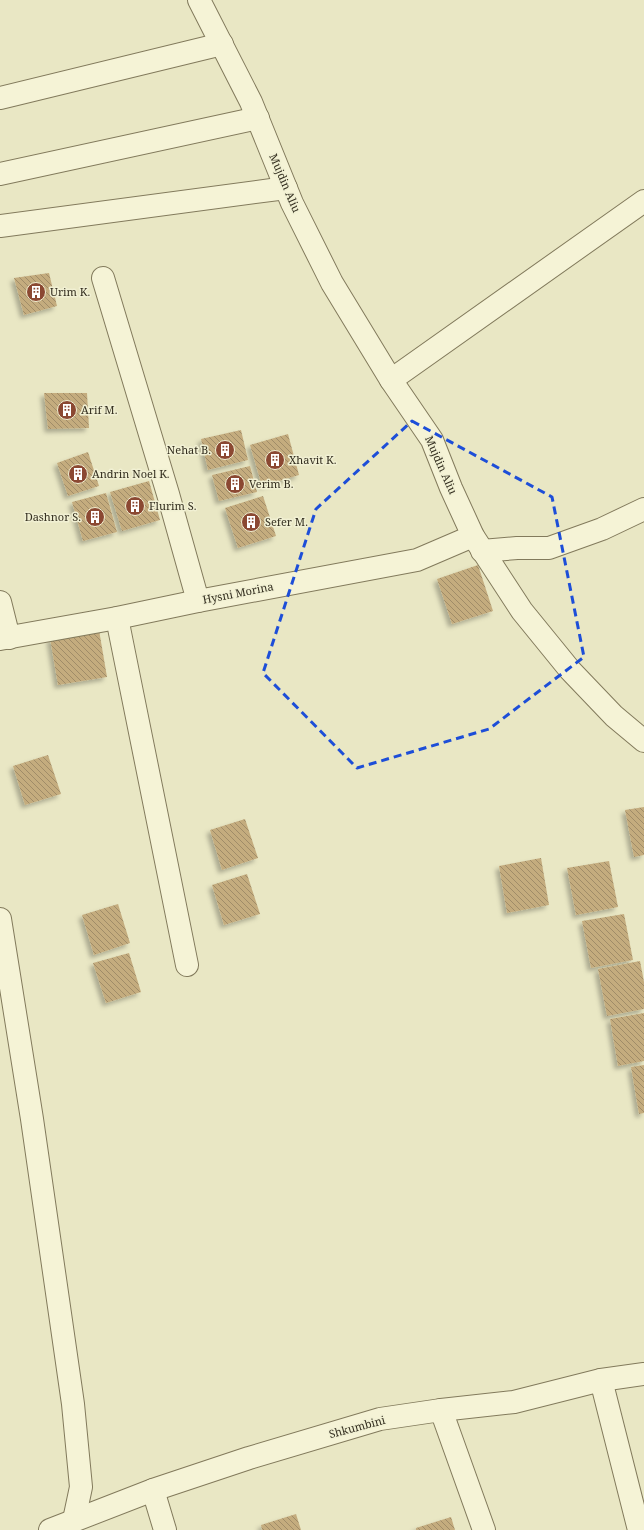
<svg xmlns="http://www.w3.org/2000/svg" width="644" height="1530" viewBox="0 0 644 1530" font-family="'Noto Serif',serif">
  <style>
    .building { fill: url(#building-back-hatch); filter: url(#shadow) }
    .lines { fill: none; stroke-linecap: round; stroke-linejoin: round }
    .minor-casing { stroke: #827a5c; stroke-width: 24 }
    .minor { stroke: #f5f3d6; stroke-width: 22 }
    .marked { fill: none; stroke: #1d4ed8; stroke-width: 3; stroke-dasharray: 8 5; stroke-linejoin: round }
    .labels { text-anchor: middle; stroke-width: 3; stroke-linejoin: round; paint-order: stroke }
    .street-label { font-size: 11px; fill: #332e1f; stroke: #f1f0d3 }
    .poi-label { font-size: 11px; fill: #332e1f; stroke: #f1f0d3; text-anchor: start }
  </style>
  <defs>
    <pattern id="building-back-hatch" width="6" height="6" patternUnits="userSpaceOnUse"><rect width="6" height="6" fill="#c4ac7e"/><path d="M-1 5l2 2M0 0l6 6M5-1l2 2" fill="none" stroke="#a08c67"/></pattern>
    <filter id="shadow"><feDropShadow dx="-3.5" dy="3.5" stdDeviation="2" flood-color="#0004"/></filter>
  </defs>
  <rect width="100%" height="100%" fill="#e9e7c4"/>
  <g class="building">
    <path d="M49,273l8,33 -33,9 -10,-37z"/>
    <path d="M44,393h43l2,35 -41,1z"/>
    <path d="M241,430l7,30 -40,10 -7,-31z"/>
    <path d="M288,434l11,41 -37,11 -12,-41z"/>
    <path d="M88,452l11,34 -31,10 -11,-33z"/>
    <path d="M250,466l7,26 -38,9 -7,-26z"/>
    <path d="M149,481l11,39 -38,11 -12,-39z"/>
    <path d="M106,493l11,39 -34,9 -11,-39z"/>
    <path d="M263,496l13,40 -38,12 -13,-40z"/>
    <path d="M478,565l15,46 -41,13 -15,-45z"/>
    <path d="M99,630l8,47 -49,8 -8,-47z"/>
    <path d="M48,755l13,39 -36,11 -12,-39z"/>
    <path d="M644,807v48l-10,2 -9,-47z"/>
    <path d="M245,819l13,39 -36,12 -12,-40z"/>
    <path d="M541,858l8,47 -42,8 -8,-47z"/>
    <path d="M609,861l9,46 -42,8 -9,-47z"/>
    <path d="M247,874l13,40 -36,11 -12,-40z"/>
    <path d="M118,904l12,39 -36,12 -12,-40z"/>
    <path d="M624,914l9,46 -42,8 -9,-47z"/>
    <path d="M129,953l12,39 -35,11 -13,-40z"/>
    <path d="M640,961l4,21v27l-37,7 -9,-47z"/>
    <path d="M644,1013v48l-26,5 -8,-47z"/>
    <path d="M644,1065v48l-5,1 -8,-47z"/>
    <path d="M296,1514l5,16h-39l-1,-5z"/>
    <path d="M451,1517l4,13h-39v-2z"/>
  </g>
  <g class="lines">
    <defs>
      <g id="minor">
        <path d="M199,0l52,102 41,101 40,80 59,97 41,60 19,48 22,48 49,75 48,59 44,46 30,25"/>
        <path d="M0,98l222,-54"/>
        <path d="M0,174l258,-56"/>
        <path d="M0,226l286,-38"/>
        <path d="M103,278l65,216 30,107"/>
        <path d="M391,380l253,-179"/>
        <path d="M482,551l35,-3h32l53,-19 42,-20"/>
        <path d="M0,602l9,36"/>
        <path d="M117,618l70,347"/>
        <path d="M0,639l117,-21 81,-17 219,-41 56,-24"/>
        <path d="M0,919l32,200 41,285 8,83 -7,33"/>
        <path d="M601,1380l38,150"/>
        <path d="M441,1410l73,-8 87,-22 43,-6"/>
        <path d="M153,1490l12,40"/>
        <path d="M50,1530l103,-40 96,-32 131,-39 61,-9 43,120"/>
      </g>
    </defs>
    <use href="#minor" class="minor-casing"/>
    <use href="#minor" class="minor"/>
  </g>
  <path class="marked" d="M412,421l140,76 32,160 -95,72 -132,39 -94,-95 53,-164z"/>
  <defs>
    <symbol id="building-disc" viewBox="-11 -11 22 22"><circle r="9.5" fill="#8b4832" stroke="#f1f0d3"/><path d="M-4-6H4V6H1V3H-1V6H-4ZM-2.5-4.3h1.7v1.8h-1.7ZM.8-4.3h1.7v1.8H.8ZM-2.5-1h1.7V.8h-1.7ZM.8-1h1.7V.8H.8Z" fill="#fff"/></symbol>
  </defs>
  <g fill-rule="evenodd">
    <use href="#building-disc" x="25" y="281" width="22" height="22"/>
    <use href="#building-disc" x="56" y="399" width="22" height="22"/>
    <use href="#building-disc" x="214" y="439" width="22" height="22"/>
    <use href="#building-disc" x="264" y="449" width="22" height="22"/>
    <use href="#building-disc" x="67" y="463" width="22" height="22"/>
    <use href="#building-disc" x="224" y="473" width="22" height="22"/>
    <use href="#building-disc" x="124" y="495" width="22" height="22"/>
    <use href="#building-disc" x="84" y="506" width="22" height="22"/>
    <use href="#building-disc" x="240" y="511" width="22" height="22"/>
  </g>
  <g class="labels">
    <g class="street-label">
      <text transform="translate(285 183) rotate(67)" y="4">Mujdin Aliu</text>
      <text transform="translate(441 465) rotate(66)" y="4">Mujdin Aliu</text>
      <text transform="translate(238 593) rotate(-11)" y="4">Hysni Morina</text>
      <text transform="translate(357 1427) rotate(-15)" y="4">Shkumbini</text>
    </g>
    <g class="poi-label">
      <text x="50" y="296">Urim K.</text>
      <text x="81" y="414">Arif M.</text>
      <text x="211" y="454" text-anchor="end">Nehat B.</text>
      <text x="289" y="464">Xhavit K.</text>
      <text x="92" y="478">Andrin Noel K.</text>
      <text x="249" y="488">Verim B.</text>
      <text x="149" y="510">Flurim S.</text>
      <text x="81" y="521" text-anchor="end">Dashnor S.</text>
      <text x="265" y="526">Sefer M.</text>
    </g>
  </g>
</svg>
